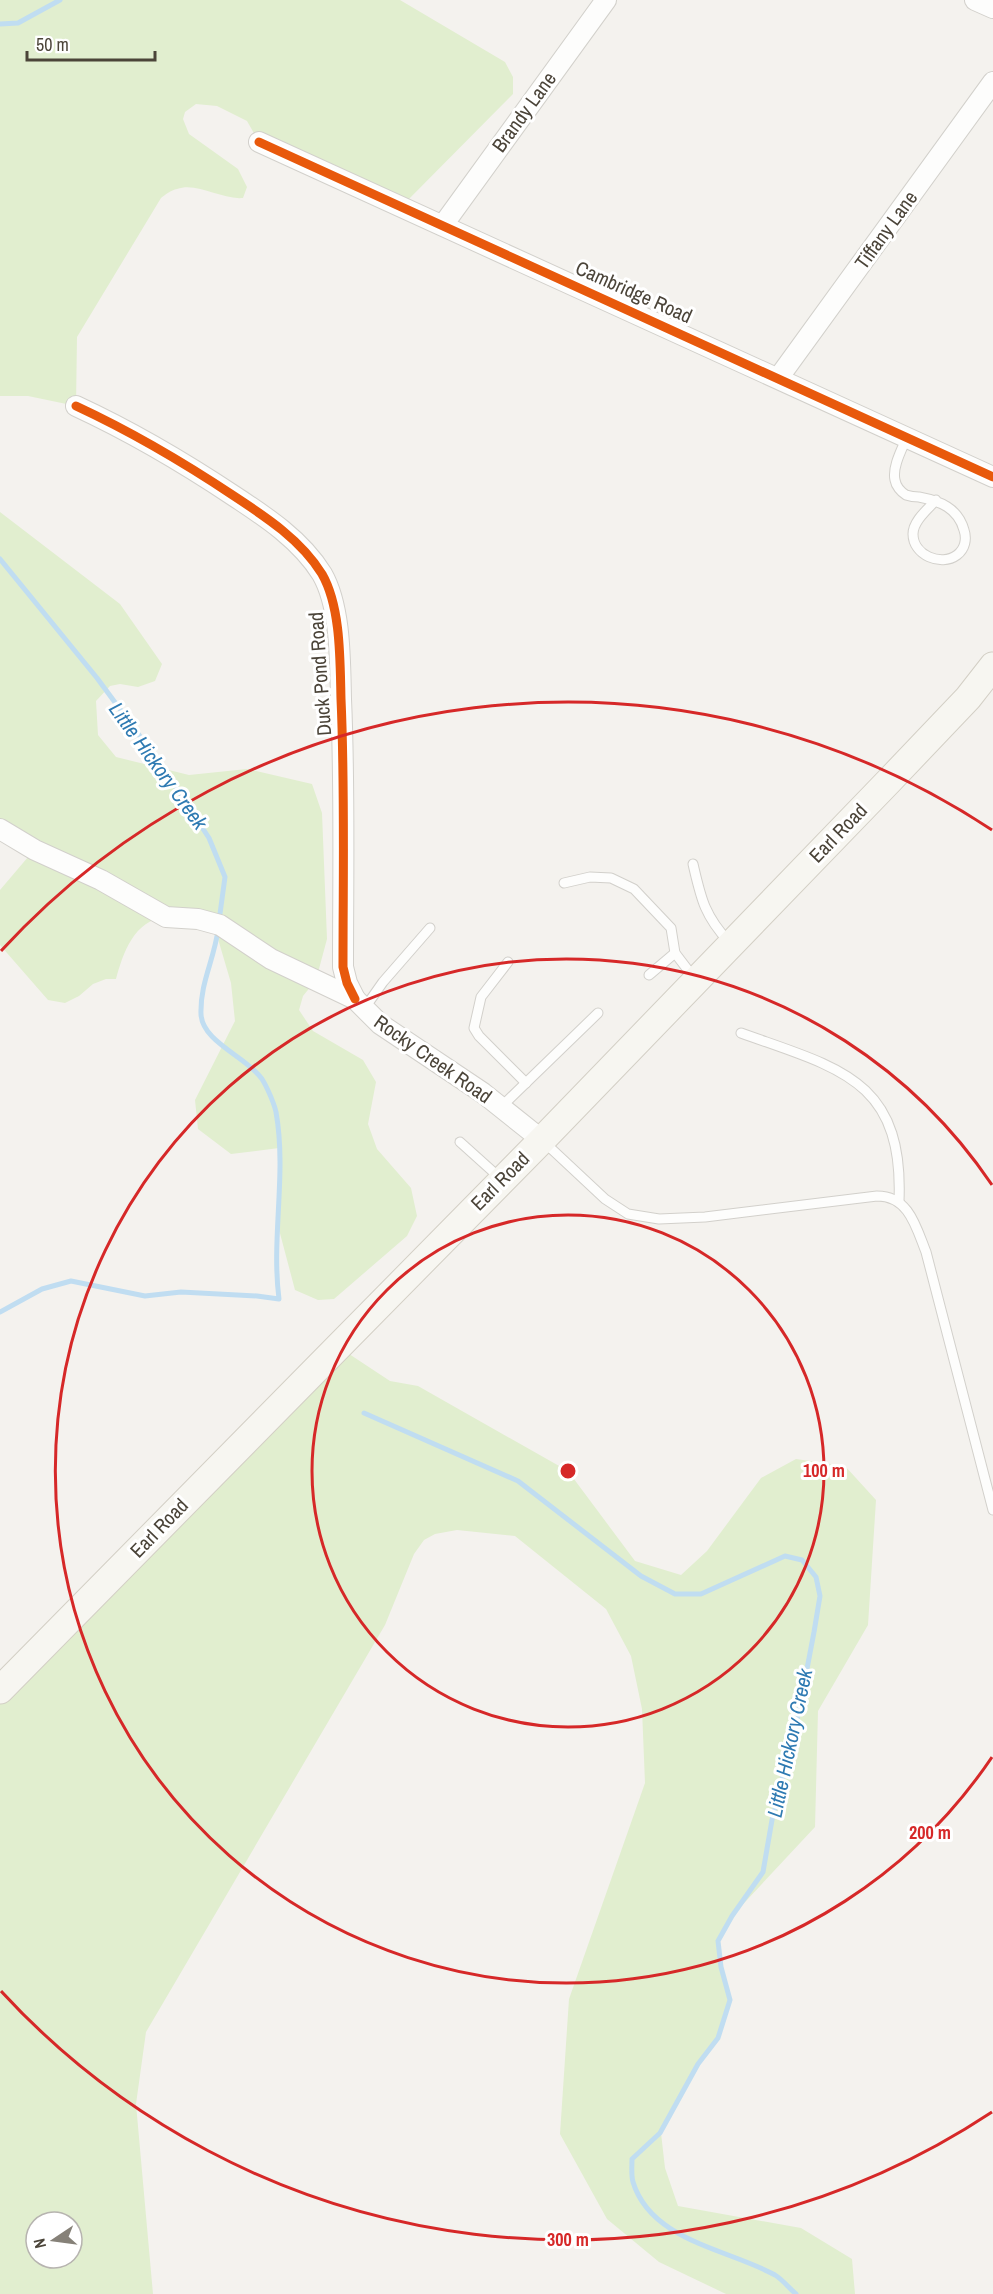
<svg xmlns="http://www.w3.org/2000/svg" width="993" height="2294" viewBox="0 0 993 2294" font-family="'Archivo Narrow',sans-serif">
  <style>
    .green { fill: #e1eecf; fill-rule: evenodd }
    .lines { fill: none; stroke-linecap: round; stroke-linejoin: round }
    .stream { stroke: #c0ddf1; stroke-width: 5 }
    .lane-casing { stroke: #d2d0cb; stroke-width: 11 }
    .street-casing { stroke: #d2d0cb; stroke-width: 22 }
    .secondary-casing { stroke: #d3cfc5; stroke-width: 29 }
    .lane { stroke: #fdfdfc; stroke-width: 9 }
    .street { stroke: #fdfdfc; stroke-width: 20 }
    .secondary { stroke: #f7f6f1; stroke-width: 27 }
    .cycleway-casing { stroke: #fff; stroke-width: 13 }
    .cycleway { stroke: #e8590c; stroke-width: 9 }
    .ring { fill: none; stroke: #d62828; stroke-width: 3 }
    .labels { text-anchor: middle; stroke-width: 6; stroke-linejoin: round; paint-order: stroke }
    .street-label { font-size: 20px; fill: #4b4439; stroke: #fff }
    .water-label { font-size: 21px; font-style: italic; fill: #2e7ab2; stroke: #fff }
    .centre { fill: #d62828; stroke: #fff; stroke-width: 3 }
    .ring-label { font-size: 18px; text-anchor: middle; font-weight: bold; fill: #d62828; stroke: #fff; stroke-width: 6; stroke-linejoin: round; paint-order: stroke }
  </style>
  <rect width="100%" height="100%" fill="#f4f2ee"/>
  <g class="green">
    <path d="M0,0h400l105,62 8,15v17l-111,112 -143,-64 -12,-21 -30,-15 -21,-2 -11,8 -2,7 6,15 49,35 9,18 -4,11c-22,2 -45,-16 -66,-9 -6,1 -12,6 -16,9l-84,139 -1,69 -48,-10h-28z"/>
    <path d="M0,512l120,92 42,60 -7,17 -17,6 -18,-3 -10,2 -14,15 2,34 18,22 73,18 58,-6 65,15 10,29 5,126 -11,41 -13,16 -4,14 14,21 50,29 13,22 -8,42 9,25 34,39 6,28 -10,20 -73,63 -16,1 -23,-10 -18,-68 2,-74 -48,6 -33,-25 -3,-29 40,-79 -4,-38 -18,-61c-15,-1 -33,-7 -47,-5 -32,3 -43,36 -50,62h-10l-13,5 -14,12 -14,7 -17,-3 -48,-55v-55l34,-40 -34,-21z"/>
    <path d="M337,1346l53,35 28,5 150,85 67,90 46,14 26,-24 54,-73 35,-19 49,7 31,34 -8,125 -50,86 -3,116 -83,89 -14,25 3,26 9,33 -12,38 -20,26 -37,69 4,35 13,38 123,22 51,31 3,35h-129l-67,-32 -52,-43 -47,-85 9,-135 76,-216 -3,-74 -11,-53 -25,-47 -91,-73 -58,-6 -22,4 -11,6 -10,14 -29,71 -239,407 -10,72 17,190h-153v-604zM36,2222h36v36h-36z"/>
  </g>
  <g class="lines">
    <g class="stream">
      <path d="M0,24l18,-1 42,-23"/>
      <path d="M0,559l97,119 65,88 47,72 16,39 -6,44"/>
      <path d="M0,1312l42,-23 29,-8 74,15 36,-4 76,4 22,3c-8,-62 8,-125 -3,-187 -2,-9 -9,-25 -14,-33 -15,-22 -60,-37 -61,-65 -1,-31 13,-54 17,-84"/>
      <path d="M364,1413l154,68 123,95 34,18h26l84,-38 17,4 14,17 4,19 -6,36 -15,79 -27,109 -9,52 -31,44 -14,25 3,26 9,33 -12,38 -20,26 -38,69 -28,26c0,7 -1,16 1,23 18,59 95,67 142,93 8,5 14,13 21,19"/>
    </g>
    <defs>
      <g id="lane">
        <path d="M907,437c-5,12 -15,30 -12,43 1,6 6,12 11,15 3,1 10,2 13,2 21,4 39,11 45,33 3,9 1,19 -7,25 -16,12 -44,0 -44,-21 0,-13 15,-25 23,-34"/>
        <path d="M693,864c8,34 11,51 36,78"/>
        <path d="M564,883l26,-6 21,1 23,11 37,39 4,25 19,25"/>
        <path d="M508,962l-27,35 -7,31 5,8 47,47"/>
        <path d="M649,975l26,-22"/>
        <path d="M364,1009l19,-27 47,-54"/>
        <path d="M741,1033c97,35 163,46 158,168"/>
        <path d="M501,1107l97,-94"/>
        <path d="M543,1141l62,58 23,15 31,5 46,-2 172,-21c32,0 39,31 49,56l67,258"/>
        <path d="M460,1142l40,36"/>
      </g>
      <g id="street">
        <path d="M975,0l18,8"/>
        <path d="M259,142l734,335"/>
        <path d="M443,225l163,-225"/>
        <path d="M779,377l214,-295"/>
        <path d="M76,406c56,26 107,56 158,90 32,21 67,44 88,78 19,33 18,87 19,125 4,89 2,178 2,268l4,16 8,16"/>
        <path d="M0,829l35,21 66,30 65,37 32,2 22,6 51,34 84,40 25,25 103,69 59,47"/>
      </g>
      <path id="secondary" d="M0,1690l542,-550 346,-358 80,-84 25,-32"/>
    </defs>
    <use href="#lane" class="lane-casing"/>
    <use href="#street" class="street-casing"/>
    <use href="#secondary" class="secondary-casing"/>
    <use href="#lane" class="lane"/>
    <use href="#street" class="street"/>
    <use href="#secondary" class="secondary"/>
    <defs>
      <g id="cycleway">
        <path d="M259,142l734,335"/>
        <path d="M76,406c56,26 107,56 158,90 32,21 67,44 88,78 19,33 18,87 19,125 4,89 2,178 2,268l4,16 8,16"/>
      </g>
    </defs>
    <use href="#cycleway" class="cycleway-casing"/>
    <use href="#cycleway" class="cycleway"/>
  </g>
  <g class="ring">
    <circle cx="568" cy="1471" r="256"/>
    <path d="M992 1757A512 512 0 1 1 992 1185"/>
    <path d="M992 2112A769 769 0 0 1 1 1991M1 951A769 769 0 0 1 992 830"/>
  </g>
  <g class="labels">
    <g class="street-label">
      <text transform="translate(524 112) rotate(-54)" y="7">Brandy Lane</text>
      <text transform="translate(886 230) rotate(-54)" y="7">Tiffany Lane</text>
      <text transform="translate(634 292) rotate(24)" y="7">Cambridge Road</text>
      <text transform="translate(320 674) rotate(-94)" y="7">Duck Pond Road</text>
      <text transform="translate(838 833) rotate(-46)" y="7">Earl Road</text>
      <text transform="translate(433 1059) rotate(35)" y="7">Rocky Creek Road</text>
      <text transform="translate(500 1181) rotate(-45)" y="7">Earl Road</text>
      <text transform="translate(159 1528) rotate(-46)" y="7">Earl Road</text>
    </g>
    <g class="water-label">
      <text transform="translate(158 766) rotate(54)" y="7">Little Hickory Creek</text>
      <text transform="translate(790 1743) rotate(-78)" y="7">Little Hickory Creek</text>
    </g>
  </g>
  <circle cx="568" cy="1471" r="9" class="centre"/>
  <g class="ring-label">
    <text x="824" y="1477">100 m</text>
    <text x="930" y="1839">200 m</text>
    <text x="568" y="2246">300 m</text>
  </g>
  <g transform="translate(54 2240) rotate(257)"><circle r="28" fill="#ffffff" stroke="#b7b4b0" stroke-width="1.5"/>
  <path d="M0-4.5L10 22L0 15L-10 22Z" fill="#868178"/>
  <text y="-9" font-size="16" font-weight="bold" text-anchor="middle" fill="#4b4439">N</text>
  </g>
  <path d="M27 51v9h128v-9" fill="none" stroke="#4b4439" stroke-width="3"/>
  <text x="36" y="51" font-size="18" fill="#4b4439" stroke="#ffffff" stroke-width="4.5" paint-order="stroke">50 m</text>
</svg>
